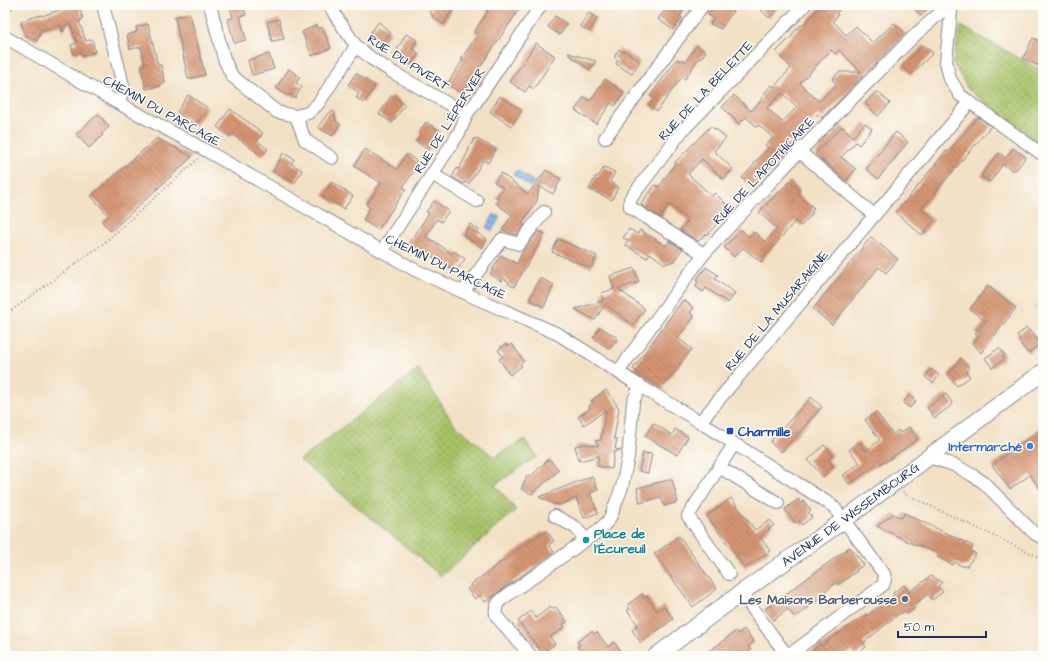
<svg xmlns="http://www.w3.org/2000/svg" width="1048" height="661" viewBox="0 0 1048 661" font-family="'Architects Daughter',sans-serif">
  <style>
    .grass { fill: url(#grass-dots); stroke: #617862 }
    .water { fill: url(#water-rules); stroke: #4a70a3 }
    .building { fill: url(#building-back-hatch); fill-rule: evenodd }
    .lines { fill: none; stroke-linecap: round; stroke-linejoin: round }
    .minor-casing { stroke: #878892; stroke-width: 14 }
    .major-casing { stroke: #878892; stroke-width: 18 }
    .path { stroke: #878892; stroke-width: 2; stroke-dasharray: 1 3; stroke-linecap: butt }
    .minor { stroke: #fff; stroke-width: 12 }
    .major { stroke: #fff; stroke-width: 16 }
    .transit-dot { fill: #1a4fb4; stroke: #fdfcf7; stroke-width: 1.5 }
    .shop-dot { fill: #3f7fe0; stroke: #fdfcf7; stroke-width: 1.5 }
    .culture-dot { fill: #0f9aa8; stroke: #fdfcf7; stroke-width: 1.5 }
    .service-dot { fill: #5c6f8a; stroke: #fdfcf7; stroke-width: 1.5 }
    .labels { text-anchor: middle; stroke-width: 3; stroke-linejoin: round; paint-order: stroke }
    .street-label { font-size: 13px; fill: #1b2f5e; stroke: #fdfcf7 }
    .transit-label { font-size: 13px; font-weight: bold; fill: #164399; stroke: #fdfcf7; text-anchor: start }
    .shop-label { font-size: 13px; font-weight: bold; fill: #366cbe; stroke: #fdfcf7; text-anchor: end }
    .culture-label { font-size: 13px; font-weight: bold; fill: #0d838f; stroke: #fdfcf7; text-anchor: start }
    .service-label { font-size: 13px; font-weight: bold; fill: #4e5e75; stroke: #fdfcf7; text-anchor: end }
  </style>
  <defs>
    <pattern id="grass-dots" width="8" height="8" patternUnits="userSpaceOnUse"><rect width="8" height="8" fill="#a7c167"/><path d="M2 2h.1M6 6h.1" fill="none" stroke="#879d58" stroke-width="1.8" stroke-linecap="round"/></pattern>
    <pattern id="water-rules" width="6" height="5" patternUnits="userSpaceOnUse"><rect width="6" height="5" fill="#79b0e8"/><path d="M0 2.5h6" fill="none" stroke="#6290bf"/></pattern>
    <pattern id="building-back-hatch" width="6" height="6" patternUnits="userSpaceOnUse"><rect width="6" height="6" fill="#d59472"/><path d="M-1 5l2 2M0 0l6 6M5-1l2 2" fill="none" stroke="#ac7961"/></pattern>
  </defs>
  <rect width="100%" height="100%" fill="#fdfcf7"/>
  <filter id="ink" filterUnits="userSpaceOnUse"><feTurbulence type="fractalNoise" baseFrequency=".025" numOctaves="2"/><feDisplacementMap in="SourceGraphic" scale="8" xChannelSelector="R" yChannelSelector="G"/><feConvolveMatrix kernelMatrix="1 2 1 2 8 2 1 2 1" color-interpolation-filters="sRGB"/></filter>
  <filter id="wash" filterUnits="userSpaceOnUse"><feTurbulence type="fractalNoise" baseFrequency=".012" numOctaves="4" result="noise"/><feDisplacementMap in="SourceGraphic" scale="16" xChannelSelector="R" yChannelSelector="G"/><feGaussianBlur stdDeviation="0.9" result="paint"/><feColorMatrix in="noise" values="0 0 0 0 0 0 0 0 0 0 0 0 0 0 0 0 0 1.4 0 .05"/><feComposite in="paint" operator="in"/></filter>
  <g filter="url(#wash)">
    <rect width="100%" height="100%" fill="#f3e1c6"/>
    <g class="grass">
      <path d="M961,26l82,45v76l-75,-58 -15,-26z"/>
      <path d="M418,369l36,55 40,33 30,-18 13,17 -42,29 21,25 -75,66 -141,-116z"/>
    </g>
    <g class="water">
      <path d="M517,170l17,12 -4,5 -17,-13z"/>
      <path d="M494,214l6,3 -8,14 -6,-4z"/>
    </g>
    <g id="blocks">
      <g class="building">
        <path d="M230,5h13l3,10 -6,1 6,24 -12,3 -6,-24 5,-1z"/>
        <path d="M433,5h22l-11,19 -12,-7 1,-2 -4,-2z"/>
        <path d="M479,5h43l-60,89 -15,-10 16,-24 -2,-1 17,-25 -4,-2 14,-21z"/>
        <path d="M669,5h18l-7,11 2,2 -9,12 -15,-11z"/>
        <path d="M714,5h23l-16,24 -11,-5 4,-6 -6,-3z"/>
        <path d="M756,5h25l-12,13z"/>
        <path d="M822,5h22l-8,8 2,2 -5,6 13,14 10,-9 17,17 21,-20 11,10 -83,85 -4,-4 -15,15 -1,-1 -16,16 5,5 -11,11 -2,-2 -26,29 -10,-9 13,-14 -1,-1 14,-15 -3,-3 8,-7 -14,-13 -2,2 -11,-10 -7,7 -17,-17 12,-12 17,16 12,-13 -2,-2 11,-11 2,2 17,-19 -15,-16 17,-17 -1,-1 9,-9 1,1zM831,50l4,4 4,-4 22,22h-22l-7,7 4,5 -17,18 -19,-19zM782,93l15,14 -15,15 -15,-14z"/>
        <path d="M910,5h22l-11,11z"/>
        <path d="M79,6l4,13 -4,2 7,20 6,-2 3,13 -13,4 -1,-4 -7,2 -3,-9 6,-2 -7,-20 -3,1 -4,8 -2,-7 -19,5 -5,11 -12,-6 -4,-14 20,-6 1,1 27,-9 1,2z"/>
        <path d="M589,13l8,5 -8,14 -9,-6z"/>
        <path d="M190,14l15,61 -17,4 -13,-62z"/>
        <path d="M555,16l12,8 -7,11 -12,-8z"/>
        <path d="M279,19l5,20 -12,2 -5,-19z"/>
        <path d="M379,22l12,11 -10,10 -11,-10z"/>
        <path d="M148,24l10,41h3l4,18 -5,1 1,2 -15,3 -5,-23 4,-1 -4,-18 -11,2 -3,-14 10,-3 -1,-5z"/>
        <path d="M316,25l2,4 4,-2 9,21 -19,8 -10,-24z"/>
        <path d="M406,34l11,6 -5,9 7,4 -8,12 -17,-10z"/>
        <path d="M1033,38l10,5v25l-20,-10z"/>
        <path d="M536,43l19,13 -21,33 -5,-3 -4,6 -15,-10z"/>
        <path d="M697,45l9,7 -6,7 -1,-1 -14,21 -3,-2 -25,34 -8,-6 5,-6 -4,-3 27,-37 4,2 1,-2 3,3z"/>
        <path d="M923,45l10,8 -22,22 -9,-9z"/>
        <path d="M619,49l4,3 1,-1 16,10 -8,13 -16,-10 2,-4 -4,-3z"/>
        <path d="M568,53l28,8 -6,9 -22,-16z"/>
        <path d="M269,54l5,15 -22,6 -4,-15z"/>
        <path d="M289,69l11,8 -4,6 6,4 -7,11 -6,-4 -1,2 -12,-8z"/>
        <path d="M356,73l19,13 -11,17 -8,-5 3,-5 -11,-8z"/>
        <path d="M605,79l19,14 -9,13 -4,-3 -15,21 -21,-14 9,-13 6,4z"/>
        <path d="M877,91l13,12 -12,13 -13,-13z"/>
        <path d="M188,95l20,13 -13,18 -18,-14z"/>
        <path d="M392,95l13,10 -13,18 -13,-9z"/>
        <path d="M500,96l22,14 -11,16 -21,-14z"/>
        <path d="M230,109l33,24 -6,8 11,8 -6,7 -30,-22 -2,3 -13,-10z"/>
        <path d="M334,111l2,10 4,3 -8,12 -14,-9 10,-14z"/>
        <path d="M98,114l11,13 -8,7 2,1 -14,13 -13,-14z"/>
        <path d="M978,117l13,9 -70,83 13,11 -12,15 -27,-23 13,-14 38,-47 2,1z"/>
        <path d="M426,122l14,9 -12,19 -12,-9 5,-7 -2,-2z"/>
        <path d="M865,123l7,6 -13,16 -3,-3 -15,15 15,12 -10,12 -31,-27 10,-11v1l17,-18 11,11z"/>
        <path d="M711,126l4,4 1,-1 10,9 -12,13 19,18 -10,10 -21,-20 -14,15 24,22 3,-3 15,15 -14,14 1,2 -10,11 -1,-1 -8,7 -18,-11 8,-9 -19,-17 -8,14 -20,-13 8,-13 1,1 5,-8 4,2 17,-25h-1z"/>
        <path d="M896,132l12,10 -30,37 -12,-10z"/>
        <path d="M157,138l35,19 -81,74 -9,-9 7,-6 -18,-20z"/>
        <path d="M475,138l21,11 -8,14 -5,-3 -14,24 -4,-2 -1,2 -12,-7 5,-9 2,1 10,-19h-1z"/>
        <path d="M1013,148l13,9 -10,13 -1,-1 -2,2 -10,-7 -13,18 -9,-7 18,-22 7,5z"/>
        <path d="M365,149l32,20 10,-15 12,9 -16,24 3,2 -28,41 -15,-10 7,-12 -4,-3 15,-22 -27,-17z"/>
        <path d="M283,153l11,6 -3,5 11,6 -7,13 -22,-11z"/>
        <path d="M604,167l11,5 -5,10 8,5 -6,13 -23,-11 7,-13 2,1z"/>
        <path d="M546,170l15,9 -8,15 -14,-8 -2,15 -15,22 3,2 -9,10 -14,-5 10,-15 -15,-11 2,-4 -3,-2 7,-10 -9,-6 7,-9 27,21z"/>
        <path d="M790,181l10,10 -3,3 17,14 -3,4 2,1 -12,13 -6,-5 -34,41 -18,-14 -9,9 -10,-10 18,-17 7,7 6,-5 10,10 12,-13 -18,-17z"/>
        <path d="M332,182l21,14 -9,13 -21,-13h1l-1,-1z"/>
        <path d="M434,201l15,10 -8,11 -4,-3 -11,18 8,4 18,13 2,-3 11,8 -9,13 -15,-11 -13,-6 -2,3 -19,-11 4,-8 1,1 6,-10 11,-17 -3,-1z"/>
        <path d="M470,224l9,6 -2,3 10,6 -5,9 -19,-13z"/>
        <path d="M629,229l9,5 2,-4 26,16 3,-5 13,8 -8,12 -9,3 -15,-11 -3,5 -22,-13 3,-5 -5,-2z"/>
        <path d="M539,231l6,3 -31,53 -6,-3 1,-2 -6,-4 -2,3 -11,-7 11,-19 16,9 6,-14z"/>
        <path d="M871,237l27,22 -12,14 -7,-6 -47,58 -19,-16z"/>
        <path d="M558,239l39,17 -6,12 -39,-16z"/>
        <path d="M706,267l12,8 -3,4 20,14 -7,10 -22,-15 -3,4 -8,-6 3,-4 -2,-2z"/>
        <path d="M634,268l5,14 -21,7 27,20 -12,16 -28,-21 -10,16 -20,-11 28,-8 -2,-8 13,-4 -4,-13z"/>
        <path d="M540,278l14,7 -10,22 -15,-7z"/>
        <path d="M988,286l28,22 -35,45 -8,-10 6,-7 -4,-3 10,-12 -15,-12z"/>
        <path d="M682,301h3l9,7 -4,5 4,4 -16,21 14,11 -31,40 -28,-20z"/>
        <path d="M600,327l18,11 -8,11 -17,-11z"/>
        <path d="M1027,328l3,4 1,-1 10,13 -13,9 -10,-13 2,-1 -3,-4z"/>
        <path d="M506,344l2,2 4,-2 12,17 -4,3 2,2 -12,9 -11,-16 4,-2 -5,-7z"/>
        <path d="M999,348l6,7 -3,2 2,2 -12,9 -7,-10z"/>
        <path d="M961,358l8,10 -3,4 4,5 -13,9 -9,-11z"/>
        <path d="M931,369l8,6 -6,8 -8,-6z"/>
        <path d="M606,390l13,18 -5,31h3l-2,10 6,1 -7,2 -2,17 -15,-3 2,-10 -20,5 -4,-15 9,-2 15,2 -4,-5 6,-1 5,-30 -22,15 -6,-8 12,-9 -1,-2 4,-3 -2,-2z"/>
        <path d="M946,394l7,10 -18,14 -8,-10z"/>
        <path d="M909,395l7,6 -6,7 -7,-5z"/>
        <path d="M811,397l11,10 -41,45 -11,-10z"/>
        <path d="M876,412l17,22 5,-4 2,3 9,-6 9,12 -34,24 -1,-1 -6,5 -1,-2 -27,19 -6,-9 17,-12 -11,-13 9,-8 8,9 14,-11 -15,-20z"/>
        <path d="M653,423l19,12 3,-6 13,8 -11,18 -32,-19z"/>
        <path d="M1043,427v66l-13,-18 -20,14 -18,-24z"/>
        <path d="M824,445l9,10 -5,5 6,6 -11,11 -15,-17z"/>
        <path d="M643,453l9,1 -4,19 -9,-2z"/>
        <path d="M549,459l10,11 -27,24 -11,-5 6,-14 3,2z"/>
        <path d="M592,476l6,14 -8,3 8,20 -14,5 -8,-20 -16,7 -4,-2v2l-17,-8z"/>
        <path d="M672,479l6,23 -14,4 -3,-9 -21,6 -3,-15z"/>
        <path d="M731,498l24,32 15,-10 4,5 -14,12 10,14 -25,17 -38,-52z"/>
        <path d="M798,499l3,5 3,-3 7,10 -3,2 4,4 -10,8 -3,-4 -4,2 -10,-14z"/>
        <path d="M904,513l69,33 -2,5 5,3 -9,12h-5l-8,-4 -1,3 -16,-8 2,-3 -21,-9 -1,1 -40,-20 16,-12 9,4z"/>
        <path d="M547,531l7,10 -5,4 5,7 -69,50 -5,-7 -5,4 -8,-10 4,-3 -1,-1 72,-53 1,2z"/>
        <path d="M679,536l38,53 -24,18 -39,-53z"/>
        <path d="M850,547l14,18 -8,5 1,1 -19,14 -2,-2 -17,13 2,2 -26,19 -7,-8 -14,11 -9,-11z"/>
        <path d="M931,576l11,6 -4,4 5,6 -11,8 -4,-6 -15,12 2,2 -8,6 -2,-3 -5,3v-1l-37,30 3,4 -11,9 -4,-5 -6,5h-40l15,-12 1,2 45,-32 1,2 27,-21 -1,-2 11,-8 5,7z"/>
        <path d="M642,594l2,4 3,-2 10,15 7,-5 9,13 -32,24 -9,-13 6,-5 -11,-15 3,-1 -3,-4z"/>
        <path d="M550,607l2,2 4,-2 11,15 -4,2 2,3 -15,10 5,7 -13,9 -24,-32 13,-10 5,7z"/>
        <path d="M744,629l10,13 -6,5 3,3 -8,6h-40l33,-25 2,3z"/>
        <path d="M592,631l2,3 3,-2 11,15 6,-5 10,14h-40l-7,-9 3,-2 -3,-3z"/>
      </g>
    </g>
  </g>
  <g filter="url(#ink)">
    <use href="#blocks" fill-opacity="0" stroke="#878892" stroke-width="1"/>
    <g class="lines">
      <defs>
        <g id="minor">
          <path d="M5,5h1"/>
          <path d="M103,5l21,84 -6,14"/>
          <path d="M210,5l14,54 8,17 45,36 19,4 12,-3 10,-9 38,-58"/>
          <path d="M330,5l5,10 21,31 16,13 22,14 67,38 7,1"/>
          <path d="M949,5l2,7 -5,50 4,17 10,16 83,60"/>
          <path d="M5,37l113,66 89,48 208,119 63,29 80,35 82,52 60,36 133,84 51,68 1,6 -2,5 -90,67 -6,1 -4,-3 -42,-57"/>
          <path d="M296,116l9,24 27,18"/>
          <path d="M605,138l98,-133"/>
          <path d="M799,151l75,64"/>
          <path d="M432,174l45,27"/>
          <path d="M382,251l77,-118 9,-21 6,-7 67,-100"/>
          <path d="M703,255l-4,-4 -69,-44v-8l52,-68 123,-126"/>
          <path d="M463,292l39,-53 17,5 25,-32"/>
          <path d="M618,372l85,-117 89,-96 123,-124 34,-30"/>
          <path d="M700,422l270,-320"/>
          <path d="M928,457l20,6 8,3 16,9 11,7 52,52 8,4"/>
          <path d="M719,467l59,36"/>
          <path d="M555,516l20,11 11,13"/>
          <path d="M729,574l-41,-58 46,-72"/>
          <path d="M531,656l-34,-39c-3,-7 -1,-13 5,-18l95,-67 12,-12 3,-7 10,-26 6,-30 5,-55 7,-16"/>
        </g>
        <path id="major" d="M656,656l85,-63 103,-73 199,-148"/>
      </defs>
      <use href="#minor" class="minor-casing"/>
      <use href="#major" class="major-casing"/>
      <g class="path">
        <path d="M1040,140l3,-8"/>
        <path d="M1036,308l7,-8"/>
        <path d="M5,315l99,-72 94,-84"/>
        <path d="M903,492l4,3 136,64"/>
      </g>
      <use href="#minor" class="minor"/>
      <use href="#major" class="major"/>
    </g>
  </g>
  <rect class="transit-dot" x="726" y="427" width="8" height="8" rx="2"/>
  <circle class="shop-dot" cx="1030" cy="446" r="4"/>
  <circle class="culture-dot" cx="586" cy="540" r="4"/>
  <circle class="service-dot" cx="905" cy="599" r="4"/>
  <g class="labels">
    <g class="street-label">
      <text transform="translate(409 62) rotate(32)" y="5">RUE DU PIVERT</text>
      <text transform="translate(705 90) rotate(-47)" y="5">RUE DE LA BELETTE</text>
      <text transform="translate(162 110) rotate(29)" y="5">CHEMIN DU PARCAGE</text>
      <text transform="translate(449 120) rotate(-58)" y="5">RUE DE L'ÉPERVIER</text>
      <text transform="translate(763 170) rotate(-47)" y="5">RUE DE L'APOTHICAIRE</text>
      <text transform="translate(446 266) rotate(26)" y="5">CHEMIN DU PARCAGE</text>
      <text transform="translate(776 310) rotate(-50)" y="5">RUE DE LA MUSARAIGNE</text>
      <text transform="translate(850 514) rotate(-36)" y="5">AVENUE DE WISSEMBOURG</text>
    </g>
    <g class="transit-label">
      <text x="738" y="436">Charmille</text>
    </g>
    <g class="shop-label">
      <text x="1022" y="451">Intermarché</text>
    </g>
    <g class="culture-label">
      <text x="594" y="538">Place de<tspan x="594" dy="15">l'Écureuil</tspan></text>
    </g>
    <g class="service-label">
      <text x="897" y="604">Les Maisons Barberousse</text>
    </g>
  </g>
  <rect width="1048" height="661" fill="none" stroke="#fdfcf7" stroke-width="20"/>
  <path d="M898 631v6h88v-6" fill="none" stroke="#1b2f5e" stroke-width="2"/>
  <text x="904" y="631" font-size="12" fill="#1b2f5e" stroke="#fdfcf7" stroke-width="3" paint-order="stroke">50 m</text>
</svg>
